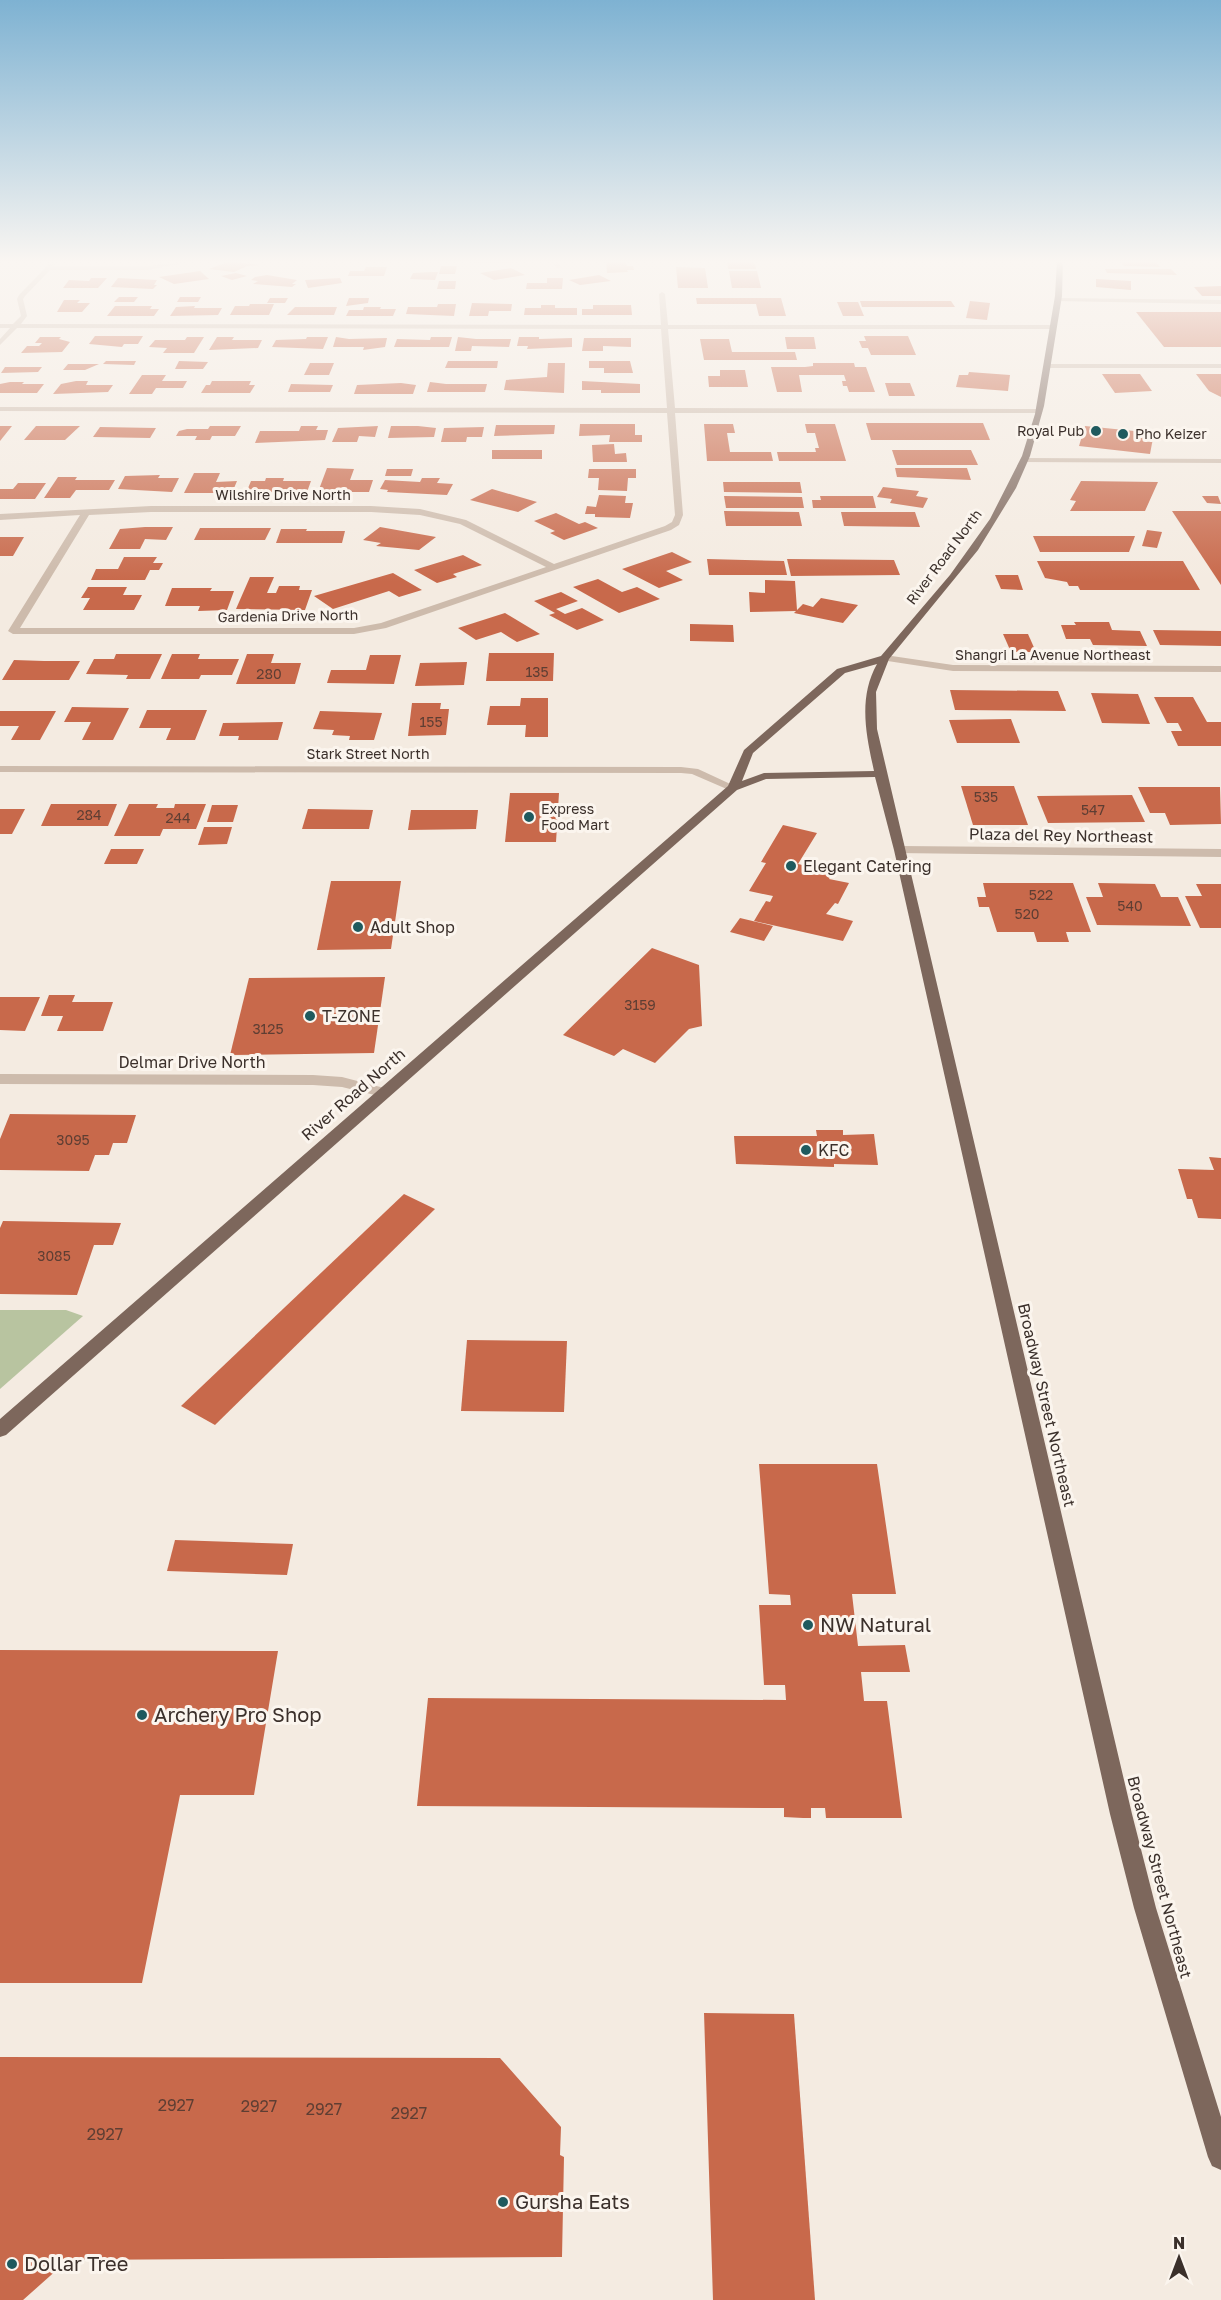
<svg xmlns="http://www.w3.org/2000/svg" width="1221" height="2300" viewBox="0 0 1221 2300" font-family="'Golos Text',sans-serif">
  <style>
    .green { fill: #b8c4a0 }
    .building { fill: #c8694b }
    .lines { fill: none; stroke-linecap: round; stroke-linejoin: round }
    .minor { fill: #cdbbac; fill-rule: evenodd }
    .major { fill: #7d675c; fill-rule: evenodd }
    .poi-dot { fill: #1f5a5e; stroke: #fbf5ee; stroke-width: 2 }
    .labels { text-anchor: middle; stroke-width: 6; stroke-linejoin: round; paint-order: stroke }
    .far-poi-label { font-size: 14px; fill: #3b302b; stroke: #fbf5ee; text-anchor: start }
    .far-street-label { font-size: 14px; fill: #3b302b; stroke: #fbf5ee }
    .number-label { font-size: 14px; fill: #5e3e33 }
    .street-label { font-size: 16px; fill: #3b302b; stroke: #fbf5ee }
    .poi-label { font-size: 16px; fill: #3b302b; stroke: #fbf5ee; text-anchor: start }
    .near-number-label { font-size: 16px; fill: #5e3e33 }
    .near-poi-label { font-size: 20px; fill: #3b302b; stroke: #fbf5ee; text-anchor: start }
  </style>
  <rect width="100%" height="100%" fill="#f4ebe1"/>
  <path class="green" d="M0,1310h66l17,6 -83,73z"/>
  <g class="building">
    <path d="M475,260h39l-1,3h-39z"/>
    <path d="M606,260h20l1,6h6l1,4h-7l1,2 -21,1z"/>
    <path d="M727,260h27l2,9h-28z"/>
    <path d="M1119,260h35l6,7 -36,-1z"/>
    <path d="M230,261l30,4 -13,1 -13,6 -25,-3z"/>
    <path d="M441,266h16l-2,8h-16z"/>
    <path d="M366,267h21l-3,9h-36l2,-5h14z"/>
    <path d="M676,267l29,1 3,20h-30z"/>
    <path d="M511,268l14,7 -31,5 -14,-7z"/>
    <path d="M1105,269h66l6,6 -70,-2z"/>
    <path d="M200,271l9,8 -35,5 -15,-7z"/>
    <path d="M729,271h28l4,17h-29z"/>
    <path d="M431,272h7l-3,8 -25,-1 3,-6z"/>
    <path d="M236,273l11,3 -15,4 -11,-4z"/>
    <path d="M267,275l30,5 -5,4h4l-4,3 -39,-3 5,-3 -7,-1 4,-3z"/>
    <path d="M599,275l12,6 -31,4 -11,-5z"/>
    <path d="M91,278h16l-9,10h-35l6,-8 20,1z"/>
    <path d="M118,278l39,2 -3,5h3l-4,4 -42,-2z"/>
    <path d="M340,278l2,5 -34,5 -3,-8z"/>
    <path d="M547,278h16l-1,11h-36l1,-6h20z"/>
    <path d="M1096,279l35,2v9l-35,-3z"/>
    <path d="M439,281h17l-1,8h-18z"/>
    <path d="M1221,286v10h-19l-8,-9z"/>
    <path d="M119,297h19l-4,5h-20z"/>
    <path d="M180,297h21l-3,5h-21z"/>
    <path d="M270,298h18l-3,5h-18z"/>
    <path d="M349,298h20l-1,5 -22,3z"/>
    <path d="M696,298h85l5,18h-27l-3,-12h-59z"/>
    <path d="M64,300h16l-3,3h13l-8,9h-25z"/>
    <path d="M860,301h91l4,6h-93z"/>
    <path d="M970,301l20,2 -3,17 -21,-2z"/>
    <path d="M837,302h21l6,14h-21z"/>
    <path d="M472,303l40,1 -1,7h-22l-1,5h-19z"/>
    <path d="M250,304h24l-5,11h-39l5,-9h14z"/>
    <path d="M438,304h18l-2,12 -48,-2 2,-7h29z"/>
    <path d="M541,305h14v3h22v7h-53l1,-7h16z"/>
    <path d="M593,305h38l1,10h-50v-6h11z"/>
    <path d="M152,306l-2,3h9l-5,7h-47l8,-10z"/>
    <path d="M195,306l-1,2h28l-4,7 -48,1 6,-9z"/>
    <path d="M295,307h42l-3,8h-47z"/>
    <path d="M364,307h17l-1,2h16l-3,7h-47l3,-6h14z"/>
    <path d="M1136,312h85v35h-57z"/>
    <path d="M95,336h48l-5,8h-14l-2,3 -33,-3z"/>
    <path d="M864,336h44l8,19h-45l-3,-7h-6l-3,-7h7z"/>
    <path d="M40,337h21l-2,2 11,3 -8,10 -41,1 6,-7h12l3,-3h-7z"/>
    <path d="M187,337h17l-10,16h-31l4,-5 -18,-1 6,-7h30z"/>
    <path d="M217,337h17l-2,3h30l-4,8 -49,2z"/>
    <path d="M307,337h21l-5,12 -51,-2 4,-7 30,-1z"/>
    <path d="M336,337l13,2 38,-1 -2,9 -22,3 1,-3h-31z"/>
    <path d="M431,337h21l-3,10h-55l3,-8 33,1z"/>
    <path d="M458,337l18,2h35l-2,8 -37,-1 -1,5h-16z"/>
    <path d="M519,337h20v2l33,-1v9l-45,2 1,-3h-11z"/>
    <path d="M785,337h29l2,12h-29z"/>
    <path d="M584,338h47v9l-28,-1v5h-21z"/>
    <path d="M700,339h29l3,13h63l2,8h-93z"/>
    <path d="M106,361h30l-2,4 -31,-1z"/>
    <path d="M179,361l29,1 -5,7h-28z"/>
    <path d="M448,361h50l-1,7h-52z"/>
    <path d="M589,361h41l3,12h-29v-5h-15z"/>
    <path d="M310,363h24l-5,12h-25z"/>
    <path d="M548,363h17l-1,30 -60,-3 2,-10 41,-3z"/>
    <path d="M813,363h41l1,4h11l9,25h-26l-2,-6h-4l-1,-5h4l-2,-6h-45l3,17h-25l-6,-25h34l8,-1z"/>
    <path d="M68,364h31l-14,6h-22z"/>
    <path d="M5,367h37l-4,5 -37,1z"/>
    <path d="M720,370h25l3,17h-39l-1,-11h12z"/>
    <path d="M969,372l41,3 -2,16 -52,-4 3,-12h9z"/>
    <path d="M1102,374h38l12,17 -37,2z"/>
    <path d="M1196,374h25v23l-12,-6z"/>
    <path d="M142,375h24l-4,6h25l-4,7h-27l-4,6h-23z"/>
    <path d="M76,381h12l-2,4h27l-5,7 -55,2 8,-10z"/>
    <path d="M212,381h39l-2,4h6l-5,8h-49l5,-8h4z"/>
    <path d="M582,381l58,3v9h-39v-3h-19z"/>
    <path d="M10,382h14l-2,2h22l-7,9h-37v-9z"/>
    <path d="M430,382l16,2h41l-2,8h-58z"/>
    <path d="M401,383l15,2 -3,9h-59l3,-9z"/>
    <path d="M885,383h25l5,13h-26z"/>
    <path d="M291,384l42,1 -3,7h-42z"/>
    <path d="M866,423h117l7,17h-119z"/>
    <path d="M580,424h55v11h7v7h-33l1,-7 -31,1z"/>
    <path d="M704,424h29l2,9h-8l3,19h41l2,9h-66z"/>
    <path d="M805,424h30l11,37h-67l-2,-9h39l-1,-4h4l-4,-15h-8z"/>
    <path d="M496,425h59l-1,9 -60,2z"/>
    <path d="M0,426h12l-12,15z"/>
    <path d="M36,426h44l-15,14h-41z"/>
    <path d="M210,426h31l-6,10h-23l-2,4h-15l2,-4h-21l3,-5 8,-2h21z"/>
    <path d="M301,426h17l-2,4h12l-3,10 -70,3 5,-12h39z"/>
    <path d="M378,426l-3,11 -16,-1 -2,6h-25l6,-14z"/>
    <path d="M391,426h27l18,2 -2,9 -46,1z"/>
    <path d="M1085,426l69,7 -4,21 -71,-8z"/>
    <path d="M100,427l56,1 -6,10 -57,-1z"/>
    <path d="M484,427l-2,10h-15l-1,5h-25l3,-14z"/>
    <path d="M614,444l1,10 11,-1 1,9h-34l-1,-17z"/>
    <rect x="492" y="450" width="50" height="9"/>
    <path d="M892,450h79l7,15h-81z"/>
    <path d="M327,468l27,1 -4,11h23l-4,12h-51z"/>
    <path d="M895,468h72l4,12 -74,-3z"/>
    <path d="M387,469h26l-2,7h-26z"/>
    <path d="M589,469h47v9h-8l-1,13 -29,-1 1,-12h-11z"/>
    <path d="M194,473h26l-4,9 21,-1 -5,12h-48z"/>
    <path d="M160,475l-2,3h21l-7,14 -54,-3 7,-13z"/>
    <path d="M58,477h19l-2,3h40l-6,10h-33l-6,8h-26z"/>
    <path d="M266,478h18l-1,3h28l-4,11 -61,1 5,-12h14z"/>
    <path d="M422,478h18l-3,5 16,1 -6,11 -60,-3 1,-2 -8,-1 5,-9 35,2z"/>
    <path d="M1081,481l77,1 -13,29h-75l6,-10 -6,-1z"/>
    <path d="M723,482h77l2,11 -78,-1z"/>
    <path d="M18,483h28l-11,16h-35v-10h13z"/>
    <path d="M883,487l36,4 -3,5 12,2 -5,10 -33,-5 2,-4 -15,-2z"/>
    <path d="M492,489l45,13 -19,10 -48,-12z"/>
    <path d="M599,495l27,1 -1,7h8l-3,15 -35,-1v-3h-10l2,-8 9,1z"/>
    <path d="M724,496l78,1 2,11h-78z"/>
    <path d="M820,496h53l3,12h-63l-1,-8h9z"/>
    <path d="M1202,496h16l3,8 -14,-1z"/>
    <path d="M724,511l75,1 3,14h-76z"/>
    <path d="M1172,511h49v74z"/>
    <path d="M841,512h74l5,15 -76,-1z"/>
    <path d="M556,513l23,11 6,-2 13,6 -34,12 -14,-7 5,-2 -21,-10z"/>
    <path d="M145,527h28l-7,13 -21,-1 -5,10h-31l11,-20z"/>
    <path d="M380,527l56,10 -17,13 -43,-4 5,-3 -18,-3z"/>
    <path d="M200,528h71l-6,12h-71z"/>
    <path d="M281,529h26l-1,2h39l-3,12h-66z"/>
    <path d="M1147,530l15,2 -5,16 -15,-2z"/>
    <path d="M1033,536h102l-6,16h-89z"/>
    <path d="M0,537h24l-11,19h-13z"/>
    <path d="M672,552l20,10 -26,9 17,9 -24,8 -37,-19z"/>
    <path d="M463,555l19,10 -29,9 4,3 -20,6 -23,-13z"/>
    <path d="M124,557h33l-4,6h10l-4,7h-9l-5,10h-54l5,-11h22z"/>
    <path d="M707,559l77,2 3,14h-78z"/>
    <path d="M787,559l107,1 6,15 -109,1z"/>
    <path d="M1037,561h146l17,29h-120l-2,-4h-9l-2,-4 -22,-4z"/>
    <path d="M393,573l29,17 -23,7 -10,-6 -56,18 -19,-13z"/>
    <path d="M995,575h23l5,15 -22,-1z"/>
    <path d="M250,577h24l-7,16h9l3,-7h21l-1,4h13l-7,20 -69,-1z"/>
    <path d="M598,579l24,13 15,-5 23,12 -41,14 -46,-26z"/>
    <path d="M765,580l30,1 2,29 6,-6 10,3 8,-9 37,7 -15,18 -49,-10 2,-2 -46,1 -1,-20 16,1z"/>
    <path d="M88,587h39l-4,8h19l-8,15h-51l7,-12h-9z"/>
    <path d="M172,588h40l-2,3h24l-7,19 -29,1 2,-5h-35z"/>
    <path d="M561,592l17,9 -22,8 9,5 17,-6 22,12 -27,10 -28,-15 6,-2 -21,-12z"/>
    <path d="M505,613l35,21 -23,8 -16,-10 -25,8 -18,-12z"/>
    <path d="M1074,622h35l3,8 28,1 7,15 -54,-1 -3,-6h-24l-5,-14h15z"/>
    <path d="M690,624l43,1 1,17 -44,-1z"/>
    <path d="M1153,630l68,1v15l-61,-1z"/>
    <path d="M1003,634h25l8,18h-25z"/>
    <path d="M489,653h65l-1,28h-67z"/>
    <path d="M116,654h46l-12,25h-24l2,-4 -42,-1 8,-15h20z"/>
    <path d="M172,654h28l-2,5h41l-7,16h-31l-2,4h-38z"/>
    <path d="M247,654h27l-3,9h30l-6,21h-59z"/>
    <path d="M370,655h31l-7,29 -67,-1 4,-13h35z"/>
    <path d="M14,660l30,1h36l-11,19h-67z"/>
    <path d="M467,662l-3,23 -49,1 5,-23z"/>
    <path d="M950,690l108,1 8,20 -111,-1z"/>
    <path d="M1091,693l47,1 12,30 -48,-1z"/>
    <path d="M1154,697h39l14,25h14v24h-43l-7,-15h11l-4,-8h-11z"/>
    <path d="M521,698h27v39h-23l1,-12h-39l3,-19h30z"/>
    <path d="M412,703h29l-1,6h9l-3,26 -38,1z"/>
    <path d="M72,707l57,1 -16,32h-31l9,-18h-27z"/>
    <path d="M147,710h60l-12,30h-29l5,-12h-32z"/>
    <path d="M0,711h56l-16,29h-29l8,-14h-19z"/>
    <path d="M320,711l62,2 -8,27h-25l1,-4 -18,-1 2,-5 -21,-1z"/>
    <path d="M1011,719l9,24h-63l-8,-23z"/>
    <path d="M283,722l-5,18h-40l1,-4h-20l4,-13z"/>
    <path d="M961,786h53l14,39h-55z"/>
    <path d="M1138,787h82l1,37 -51,1 -5,-12h-15z"/>
    <path d="M510,793h49l-3,49h-51z"/>
    <path d="M1132,795l13,27 -97,1 -11,-27z"/>
    <path d="M51,804h66l-9,22h-67z"/>
    <path d="M129,804h29l-2,4h18l1,-4h31l-10,25h-33l-3,7h-46z"/>
    <path d="M212,805h26l-5,17h-26z"/>
    <path d="M0,809h25l-13,25h-12z"/>
    <path d="M308,809l65,1 -4,19h-67z"/>
    <path d="M411,810h67l-2,19 -68,1z"/>
    <path d="M783,825l34,8 -19,31 35,8 -4,7 20,4 -11,21 -3,-1 -9,11 27,7 -10,20 -89,-20 12,-20 4,1 3,-6 -24,-5 17,-28 -5,-1z"/>
    <path d="M204,827h28l-5,17 -29,1z"/>
    <path d="M111,849h33l-7,15h-33z"/>
    <path d="M331,881h70l-10,68 -74,1z"/>
    <path d="M983,883h90l18,49h-25l3,10h-32l-3,-10h-37l-8,-25h-10l-2,-10h9z"/>
    <path d="M1098,883l57,1 6,13h17l13,29 -94,-1 -11,-28h17z"/>
    <path d="M1196,884h25v44h-21l-15,-32h17z"/>
    <path d="M740,918l33,8 -9,15 -34,-9z"/>
    <path d="M652,948l47,17 3,61 -13,3 -34,34 -32,-14 -9,7 -51,-21z"/>
    <path d="M385,977l-11,76 -144,2 19,-77z"/>
    <path d="M49,995h26l-3,7h41l-10,29h-46l6,-15h-22z"/>
    <path d="M0,997h40l-15,34 -25,-1z"/>
    <path d="M10,1114l126,1 -9,28h-14l-4,12h-14l-6,16 -89,-1v-31z"/>
    <path d="M816,1130h27v5l31,-1 4,31 -44,-1v3l-98,-3 -2,-28h83z"/>
    <path d="M1209,1157l12,1v61l-23,-1 -6,-19h-5l-9,-30 36,1z"/>
    <path d="M404,1194l31,15 -220,216 -34,-19z"/>
    <path d="M3,1221l118,2 -8,22h-19l-17,50 -77,-1v-66z"/>
    <path d="M467,1340l100,1 -3,71 -103,-1z"/>
    <path d="M759,1464h118l19,130h-44l6,52 47,-1 5,27h-49l3,29h23l15,117h-76l-1,-10h-14v10h-8l-19,-1v-9l-367,-2 11,-108 358,2 -1,-15h-21l-5,-80h32l-1,-10 -21,-1z"/>
    <path d="M175,1540l118,4 -6,31 -120,-4z"/>
    <path d="M0,1650l278,1 -24,144h-74l-38,188h-142z"/>
    <path d="M704,2013l90,1 21,286h-102z"/>
    <path d="M0,2057l500,1 61,69 -1,28 4,2 -2,100 -494,3 -45,40h-23z"/>
  </g>
  <g class="lines">
    <g class="minor">
      <path d="M53,260l5,1 -5,5h95l50,-6 -50,10h-98l-25,26 -2,3 4,17 -6,8 640,1 -2,-31 3,-2 3,2 3,31h385l3,2 -3,2h-385l7,79 364,1 4,2 -4,2h-364l8,102 -4,10 -8,5 -285,98 -32,6h-341l-5,-3 72,-116 -80,5v-6l151,-8h220l49,3 46,11 88,44 111,-38 7,-4 3,-7 -8,-102 -667,-2v-4l667,1 -6,-79 -644,-1 -17,17v-6l10,-11h-10v-4h13l8,-8 -4,-17 2,-4zM151,512h220l49,3 40,9 86,43 -165,56 -27,5h-334l69,-113z"/>
      <path d="M549,260h6l7,7 -5,1z"/>
      <path d="M1057,298l164,2v4l-166,-3z"/>
      <path d="M1046,364h175v4h-178z"/>
      <path d="M1025,458l196,1v4l-199,-1v-4z"/>
      <path d="M885,655l68,10 268,1v6l-268,-1 -72,-11 -1,-2z"/>
      <path d="M0,766l681,1 17,2 41,19 -6,3 -4,-1 -37,-16 -11,-1 -681,-1z"/>
      <path d="M900,846l321,3v8l-325,-4v-6z"/>
      <path d="M0,1074l313,1 29,2 46,12 2,3 -7,5 -41,-10 -29,-2 -313,-1z"/>
    </g>
    <path class="major" d="M1057,260h6l-1,36 -18,110 -14,50 -14,32 -38,62 -89,109 -13,33 1,37 255,1085 24,94 65,209v53l-9,-4 -4,-9 -74,-249 -24,-94 -216,-964 -19,-73 -109,2 -29,11 -731,645 -6,2v-18l728,-633 16,-36 93,-81 44,-13 69,-81 40,-56 32,-63 13,-42 20,-118zM877,664c-19,34 -11,70 -3,107l-110,2 -22,8 11,-28 92,-80z"/>
  </g>
  <linearGradient id="sky" x2="0" y2="1"><stop stop-color="#7eb2d2"/><stop offset="0.45" stop-color="#faf6f2"/><stop offset="1" stop-color="#faf6f2" stop-opacity="0"/></linearGradient>
  <rect width="1221" height="582" fill="url(#sky)"/>
  <g class="poi-dot">
    <circle cx="1096" cy="431" r="6"/>
    <circle cx="1123" cy="434" r="6"/>
    <circle cx="529" cy="817" r="6"/>
    <circle cx="791" cy="866" r="6"/>
    <circle cx="358" cy="927" r="6"/>
    <circle cx="310" cy="1016" r="6"/>
    <circle cx="806" cy="1150" r="6"/>
    <circle cx="808" cy="1625" r="6"/>
    <circle cx="142" cy="1715" r="6"/>
    <circle cx="503" cy="2202" r="6"/>
    <circle cx="12" cy="2264" r="6"/>
  </g>
  <g class="labels">
    <g class="far-poi-label">
      <text x="1084" y="436" text-anchor="end">Royal Pub</text>
      <text x="1135" y="439">Pho Keizer</text>
      <text x="541" y="814">Express<tspan x="541" dy="16">Food Mart</tspan></text>
    </g>
    <g class="far-street-label">
      <text x="283" y="500">Wilshire Drive North</text>
      <text transform="translate(944 557) rotate(-53)" y="5">River Road North</text>
      <text transform="translate(288 616) rotate(-1)" y="5">Gardenia Drive North</text>
      <text x="1053" y="660">Shangri La Avenue Northeast</text>
      <text x="368" y="759">Stark Street North</text>
    </g>
    <g class="number-label">
      <text x="537" y="677">135</text>
      <text x="269" y="679">280</text>
      <text x="431" y="727">155</text>
      <text x="986" y="802">535</text>
      <text x="1093" y="815">547</text>
      <text x="89" y="820">284</text>
      <text x="178" y="823">244</text>
      <text x="1041" y="900">522</text>
      <text x="1130" y="911">540</text>
      <text x="1027" y="919">520</text>
      <text x="640" y="1010">3159</text>
      <text x="268" y="1034">3125</text>
      <text x="73" y="1145">3095</text>
      <text x="54" y="1261">3085</text>
    </g>
    <g class="street-label">
      <text transform="translate(1061 835) rotate(1)" y="6">Plaza del Rey Northeast</text>
      <text x="192" y="1068">Delmar Drive North</text>
      <text transform="translate(353 1094) rotate(-41)" y="6">River Road North</text>
      <text transform="translate(1047 1405) rotate(77)" y="6">Broadway Street Northeast</text>
      <text transform="translate(1160 1877) rotate(75)" y="6">Broadway Street Northeast</text>
    </g>
    <g class="poi-label">
      <text x="803" y="872">Elegant Catering</text>
      <text x="370" y="933">Adult Shop</text>
      <text x="322" y="1022">T-ZONE</text>
      <text x="818" y="1156">KFC</text>
    </g>
    <g class="near-number-label">
      <text x="176" y="2111">2927</text>
      <text x="259" y="2112">2927</text>
      <text x="324" y="2115">2927</text>
      <text x="409" y="2119">2927</text>
      <text x="105" y="2140">2927</text>
    </g>
    <g class="near-poi-label">
      <text x="820" y="1632">NW Natural</text>
      <text x="154" y="1722">Archery Pro Shop</text>
      <text x="515" y="2209">Gursha Eats</text>
      <text x="24" y="2271">Dollar Tree</text>
    </g>
  </g>
  <g transform="translate(1179 2258)" stroke="#fbf5ee" stroke-width="4.5" paint-order="stroke">
  <path d="M0-4.5L10 22L0 15L-10 22Z" fill="#3b302b"/>
  <text y="-9" font-size="16" font-weight="bold" text-anchor="middle" fill="#3b302b">N</text>
  </g>
</svg>
